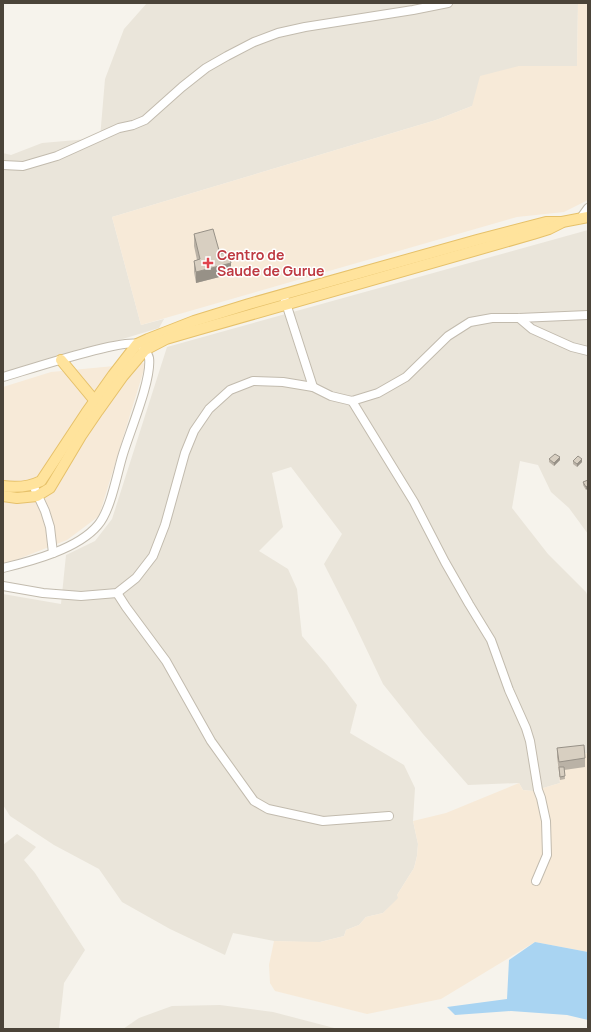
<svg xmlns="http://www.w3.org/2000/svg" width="591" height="1032" viewBox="0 0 591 1032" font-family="Manrope,sans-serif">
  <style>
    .residential { fill: #eae5da }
    .commercial { fill: #f7ead8 }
    .water { fill: #a9d4f2 }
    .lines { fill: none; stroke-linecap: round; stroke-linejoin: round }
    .minor-casing { stroke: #c2bbae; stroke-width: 10 }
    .major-casing { stroke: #e6c16a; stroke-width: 12 }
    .minor { stroke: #fff; stroke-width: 8 }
    .major { stroke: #ffe39c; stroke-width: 10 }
    .wall { fill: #bab2a6 }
    .shaded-wall { fill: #979187 }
    .building { fill: #d8cfc1; stroke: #979187 }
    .health-dot { fill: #e0444e; stroke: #fff; stroke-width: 1.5 }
    .labels { text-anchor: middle; stroke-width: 3; stroke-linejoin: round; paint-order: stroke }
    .health-label { font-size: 14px; font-weight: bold; fill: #be3a42; stroke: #fff; text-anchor: start }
  </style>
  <rect width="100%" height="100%" fill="#f6f3ec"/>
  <g class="residential">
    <path d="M147,3h431l-1,63h-58l-47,40 -36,14 -324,97 29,108 23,-6 -5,9 -156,47v-222l8,2 31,-12 58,-5 5,-59 19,-50z"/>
    <path d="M588,230v304l-19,-26 -18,-16 -13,-27 -18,-4 -8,47 36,46 38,38 2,5v156l-31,4 3,26 -27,8 -10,-1 -4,-7 -51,2 -45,-51 -40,-50 -29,-61 -30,-59 18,-30 -51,-67 -19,6 11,54 -24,24 29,18 9,20 5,47 25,29 30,40 -7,28 54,32 11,23 -2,33 5,23 -1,12 -3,12 -17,27 2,3 -16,15 -17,4 -7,8 -13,5 -2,6 -24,6h-19l-27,-1 -41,-8 -8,22 -55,-26 -48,-27 -23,-33 -45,-24 -44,-29 -7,-11v-211l58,10 5,-49 29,-14 17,-22 55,-172z"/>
    <path d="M17,834l19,13 -12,13 11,13 50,77 -21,33 -5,46h-56v-184z"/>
    <path d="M220,1005l53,7 65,17h-215l16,-11 33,-12z"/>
  </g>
  <g class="commercial">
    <path d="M578,3h10v196l-2,2 -22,11 -47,5 -376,108 -29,-108 324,-97 36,-14 8,-30 39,-10h58z"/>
    <path d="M146,363l-47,153 -32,24 -64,25v-178l48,-15z"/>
    <path d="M588,753v199l-53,-10 -94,57 -74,15 -92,-23 -5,-8 -1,-18 5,-24 46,1 24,-6 2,-6 13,-5 7,-8 17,-4 15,-15 -1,-3 17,-27 3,-12 1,-12 -5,-23 33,-8 73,-30 4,7 10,1 27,-8 -3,-26z"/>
  </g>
  <path class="water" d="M535,942l53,10v68l-21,-5 -56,-4 -56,4 -8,-8 60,-8 2,-39z"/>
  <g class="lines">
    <defs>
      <g id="minor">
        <path d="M3,165l20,1 34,-10 62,-28 14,-3 12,-5 37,-33 24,-19 21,-12 27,-14 24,-9 27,-6 108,-17 35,-7"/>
        <path d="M580,219l8,-11"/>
        <path d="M283,294l30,93"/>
        <path d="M519,318l13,11 40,18 16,4"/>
        <path d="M3,377c21,-6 120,-39 135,-33 4,2 10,9 11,14 3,21 -19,73 -26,96 -6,19 -12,56 -25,71 -20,24 -66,36 -95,43"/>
        <path d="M352,401l62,101 31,60 24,42 22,36 18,50 17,38 4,13 8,49 3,8 5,23 1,34 -11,26"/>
        <path d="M33,485l12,26 5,16 3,26"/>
        <path d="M3,586l40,7 38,3 36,-3 19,-15 17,-22 12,-31 20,-72 9,-22 15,-22 21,-19 23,-9 30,1 30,5 18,9 21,5 26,-8 28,-16 42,-41 22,-14 22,-4h27l69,-3"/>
        <path d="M117,593l9,14 40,54 45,80 43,60 14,8 55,12 66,-5"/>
      </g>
      <g id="major">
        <path d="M61,360l34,41"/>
        <path d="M3,486c14,2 26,1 38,-5l45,-68 27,-38 24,-31 11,-5 46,-18 55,-17 228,-64 69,-18h16l26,-5"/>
        <path d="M3,496l14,2 20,-2 13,-8 31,-52 17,-25 25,-35 22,-26 21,-11 31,-9 336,-96 16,-5 12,-6"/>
      </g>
    </defs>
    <use href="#minor" class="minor-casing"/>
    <use href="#major" class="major-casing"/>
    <use href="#minor" class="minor"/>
    <use href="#major" class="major"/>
  </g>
  <g class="wall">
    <path d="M194,234l26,20 11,20 -35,9 -2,-11v-11l3,-1 -3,-14z"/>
    <path d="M549,459l11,1 -6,6 -5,-4z"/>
    <path d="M573,461l9,1 -5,5 -4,-3z"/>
    <path d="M588,480l-2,10 -3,-5v-3z"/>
    <path d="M557,748l28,10v9l-21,3 1,9 -5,1 -3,-23z"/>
  </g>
  <g class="shaded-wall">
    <path d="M231,263v11l-35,9v-11z"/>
    <path d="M560,457v3l-6,6v-3z"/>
    <path d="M582,459v3l-5,5v-3z"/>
    <path d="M588,485v3l-2,2v-3z"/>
  </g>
  <g class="building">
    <path d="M213,229l7,25 8,-2 3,11 -35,9 -2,-11 6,-2 -6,-25z"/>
    <path d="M555,454l5,3 -6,6 -5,-4z"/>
    <path d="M578,456l4,3 -5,5 -4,-3z"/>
    <path d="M588,480v5l-2,2 -3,-5z"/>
    <path d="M584,745l1,13 -26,4 -2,-14z"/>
    <path d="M559,767h5l1,9 -5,1z"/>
  </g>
  <path class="health-dot" d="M206 257h4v4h4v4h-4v4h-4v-4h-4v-4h4z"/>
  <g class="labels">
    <g class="health-label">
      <text x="217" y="260">Centro de<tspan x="217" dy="16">Saude de Gurue</tspan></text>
    </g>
  </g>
  <rect width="591" height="1032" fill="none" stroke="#4b4439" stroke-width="8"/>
</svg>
